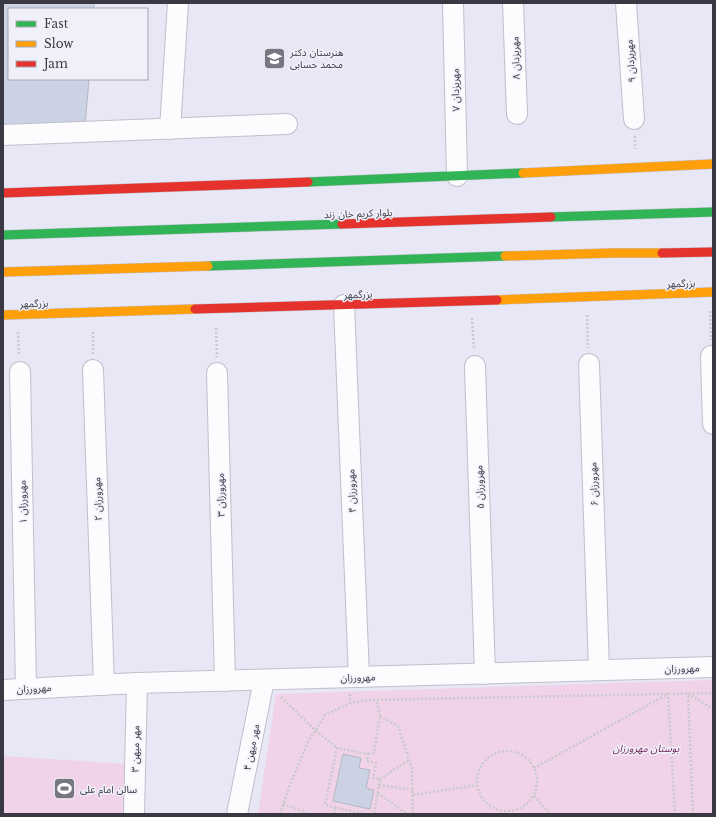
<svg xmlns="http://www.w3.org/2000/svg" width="716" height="817" viewBox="0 0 716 817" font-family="'Libre Baskerville','Noto Sans Arabic',serif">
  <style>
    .green { fill: #f0d3e9 }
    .building { fill: #cbd2e4; stroke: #b5b7c2 }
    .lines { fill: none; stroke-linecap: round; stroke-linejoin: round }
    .street-casing { stroke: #c0bfca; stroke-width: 22 }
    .fast-casing { stroke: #c0bfca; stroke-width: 10 }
    .slow-casing { stroke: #c0bfca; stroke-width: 10 }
    .jam-casing { stroke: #c0bfca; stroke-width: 10 }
    .path { stroke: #c9c9ce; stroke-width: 2.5; stroke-dasharray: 2 2; stroke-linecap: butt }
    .street { stroke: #fcfbfe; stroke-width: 20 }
    .fast { stroke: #30b455; stroke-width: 9 }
    .slow { stroke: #ff9f0a; stroke-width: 9 }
    .jam { stroke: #e5322d; stroke-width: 9 }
    .labels { text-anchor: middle; stroke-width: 3; stroke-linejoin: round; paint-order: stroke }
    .poi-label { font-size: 10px; fill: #3a3943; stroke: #f0f0fa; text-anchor: start }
    .street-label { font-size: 10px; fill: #3a3943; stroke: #f0f0fa }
    .park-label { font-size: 10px; font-style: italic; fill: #6f1f55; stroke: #f0f0fa }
  </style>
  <rect width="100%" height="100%" fill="#e8e7f5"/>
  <g class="green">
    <path d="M713,680v134h-455l18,-120z"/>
    <path d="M3,756l125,8v50h-125z"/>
  </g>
  <g class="building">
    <path d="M3,3h91v6h-85v70h80l-4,47 -82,1z"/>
    <path d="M343,754l18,4 -2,10 11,2 -4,18 8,2 -4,19 -37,-8z"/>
  </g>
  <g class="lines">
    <defs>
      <g id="street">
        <path d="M453,3l4,173"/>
        <path d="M513,3l4,111"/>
        <path d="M626,3l8,116"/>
        <path d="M170,129l8,-126"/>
        <path d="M3,135l284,-11"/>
        <path d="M344,305l15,372"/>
        <path d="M711,356l2,68"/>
        <path d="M589,364l10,306"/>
        <path d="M475,366l10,308"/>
        <path d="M93,370l11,315"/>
        <path d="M20,372l6,316"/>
        <path d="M217,373l8,308"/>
        <path d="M3,690l134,-7 576,-16"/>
        <path d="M134,814l3,-131"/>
        <path d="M237,814l27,-134"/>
      </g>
      <g id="fast">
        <path d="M308,182l215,-9"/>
        <path d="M551,217l162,-5"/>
        <path d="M3,235l339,-11"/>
        <path d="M208,266l297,-10"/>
      </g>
      <g id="slow">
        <path d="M523,173l190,-9"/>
        <path d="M505,256l108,-3h49"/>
        <path d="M3,272l205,-6"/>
        <path d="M497,300l216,-8"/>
        <path d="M3,315l192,-6"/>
      </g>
      <g id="jam">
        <path d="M3,193l305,-11"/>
        <path d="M342,224l209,-7"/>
        <path d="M662,253l51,-1"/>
        <path d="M195,309l302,-9"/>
      </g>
    </defs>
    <use href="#street" class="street-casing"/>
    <use href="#fast" class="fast-casing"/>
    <use href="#slow" class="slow-casing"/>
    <use href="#jam" class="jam-casing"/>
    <g class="path">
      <path d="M635,136v13"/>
      <path d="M710,311l1,29"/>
      <path d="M587,315l1,33"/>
      <path d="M472,318l2,31"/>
      <path d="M216,328l1,29"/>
      <path d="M18,332l1,23"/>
      <path d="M93,354v-23"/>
      <path d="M350,694v9"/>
      <path d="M281,697l34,33 22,18"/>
      <path d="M380,716l18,10 14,42 1,46"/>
      <circle cx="507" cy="781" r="30"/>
      <path d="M368,754l6,-1 6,-37 -3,-16"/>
      <path d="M534,768l134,-74 7,120"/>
      <path d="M380,779l29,-19"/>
      <path d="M379,785l34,5"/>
      <path d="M378,793l29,21"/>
      <path d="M413,795l64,-10"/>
      <path d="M534,796l16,18"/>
      <path d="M283,804l27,10"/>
      <path d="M280,814l9,-27 19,-45 17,-27 25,-12 20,-3 343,-7"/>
      <path d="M334,814l1,-6"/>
      <path d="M363,814l-38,-9 12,-57 31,6 -1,7 9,2 -3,15 7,1 -6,35"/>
      <path d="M693,814l-5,-120 25,15"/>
    </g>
    <use href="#street" class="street"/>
    <use href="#fast" class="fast"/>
    <use href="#slow" class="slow"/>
    <use href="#jam" class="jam"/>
  </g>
  <defs>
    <symbol id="school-square" viewBox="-11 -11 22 22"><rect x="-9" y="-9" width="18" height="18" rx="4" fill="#777681" stroke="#f0f0fa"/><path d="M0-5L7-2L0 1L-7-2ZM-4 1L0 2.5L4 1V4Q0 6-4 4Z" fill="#fff"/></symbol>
    <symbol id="stadium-square" viewBox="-11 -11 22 22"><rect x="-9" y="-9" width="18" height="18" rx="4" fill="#777681" stroke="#f0f0fa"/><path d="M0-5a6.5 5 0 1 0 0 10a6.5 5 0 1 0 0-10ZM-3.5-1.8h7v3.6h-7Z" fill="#fff"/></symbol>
  </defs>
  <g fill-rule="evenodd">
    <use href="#school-square" x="262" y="46" width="25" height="25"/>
    <use href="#stadium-square" x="52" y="776" width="25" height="25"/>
  </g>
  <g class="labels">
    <g class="poi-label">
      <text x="290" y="56">هنرستان دکتر<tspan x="290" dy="12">محمد حسابی</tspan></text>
      <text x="80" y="793">سالن امام علی</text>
    </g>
    <g class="street-label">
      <text transform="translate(515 58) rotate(-92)" y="4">مهریزدان ۸</text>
      <text transform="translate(630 61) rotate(-94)" y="4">مهریزدان ۹</text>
      <text transform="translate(455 90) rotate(-91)" y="4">مهریزدان ۷</text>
      <text transform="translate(358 213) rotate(-2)" y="4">بلوار کریم خان زند</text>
      <text transform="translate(681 283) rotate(-2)" y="4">بزرگمهر</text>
      <text transform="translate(358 294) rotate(-2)" y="4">بزرگمهر</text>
      <text transform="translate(34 303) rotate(-2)" y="4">بزرگمهر</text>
      <text transform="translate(593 484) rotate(-92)" y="4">مهرورزان ۶</text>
      <text transform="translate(479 487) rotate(-92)" y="4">مهرورزان ۵</text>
      <text transform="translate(351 491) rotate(-92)" y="4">مهرورزان ۴</text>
      <text transform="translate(220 495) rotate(-91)" y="4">مهرورزان ۳</text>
      <text transform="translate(97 499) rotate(-92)" y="4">مهرورزان ۲</text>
      <text transform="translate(22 502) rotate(-91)" y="4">مهرورزان ۱</text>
      <text transform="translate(682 668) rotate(-2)" y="4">مهرورزان</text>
      <text transform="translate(358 677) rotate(-2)" y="4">مهرورزان</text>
      <text transform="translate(34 688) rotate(-3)" y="4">مهرورزان</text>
      <text transform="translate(251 747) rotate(-79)" y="4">مهر میهن ۴</text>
      <text transform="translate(135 749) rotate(-89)" y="4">مهر میهن ۳</text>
    </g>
    <g class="park-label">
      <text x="646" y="752">بوستان مهرورزان</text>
    </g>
  </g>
  <rect width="716" height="817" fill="none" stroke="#3a3943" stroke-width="8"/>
  <rect x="8" y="8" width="140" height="72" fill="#f0f0fa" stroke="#a7a7b1"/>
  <rect x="16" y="21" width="20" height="6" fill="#30b455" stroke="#a7a7b1"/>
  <text x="44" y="28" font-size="12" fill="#3a3943">Fast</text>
  <rect x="16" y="41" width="20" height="6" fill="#ff9f0a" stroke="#a7a7b1"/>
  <text x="44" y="48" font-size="12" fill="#3a3943">Slow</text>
  <rect x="16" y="61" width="20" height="6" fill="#e5322d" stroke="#a7a7b1"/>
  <text x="44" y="68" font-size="12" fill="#3a3943">Jam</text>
</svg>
